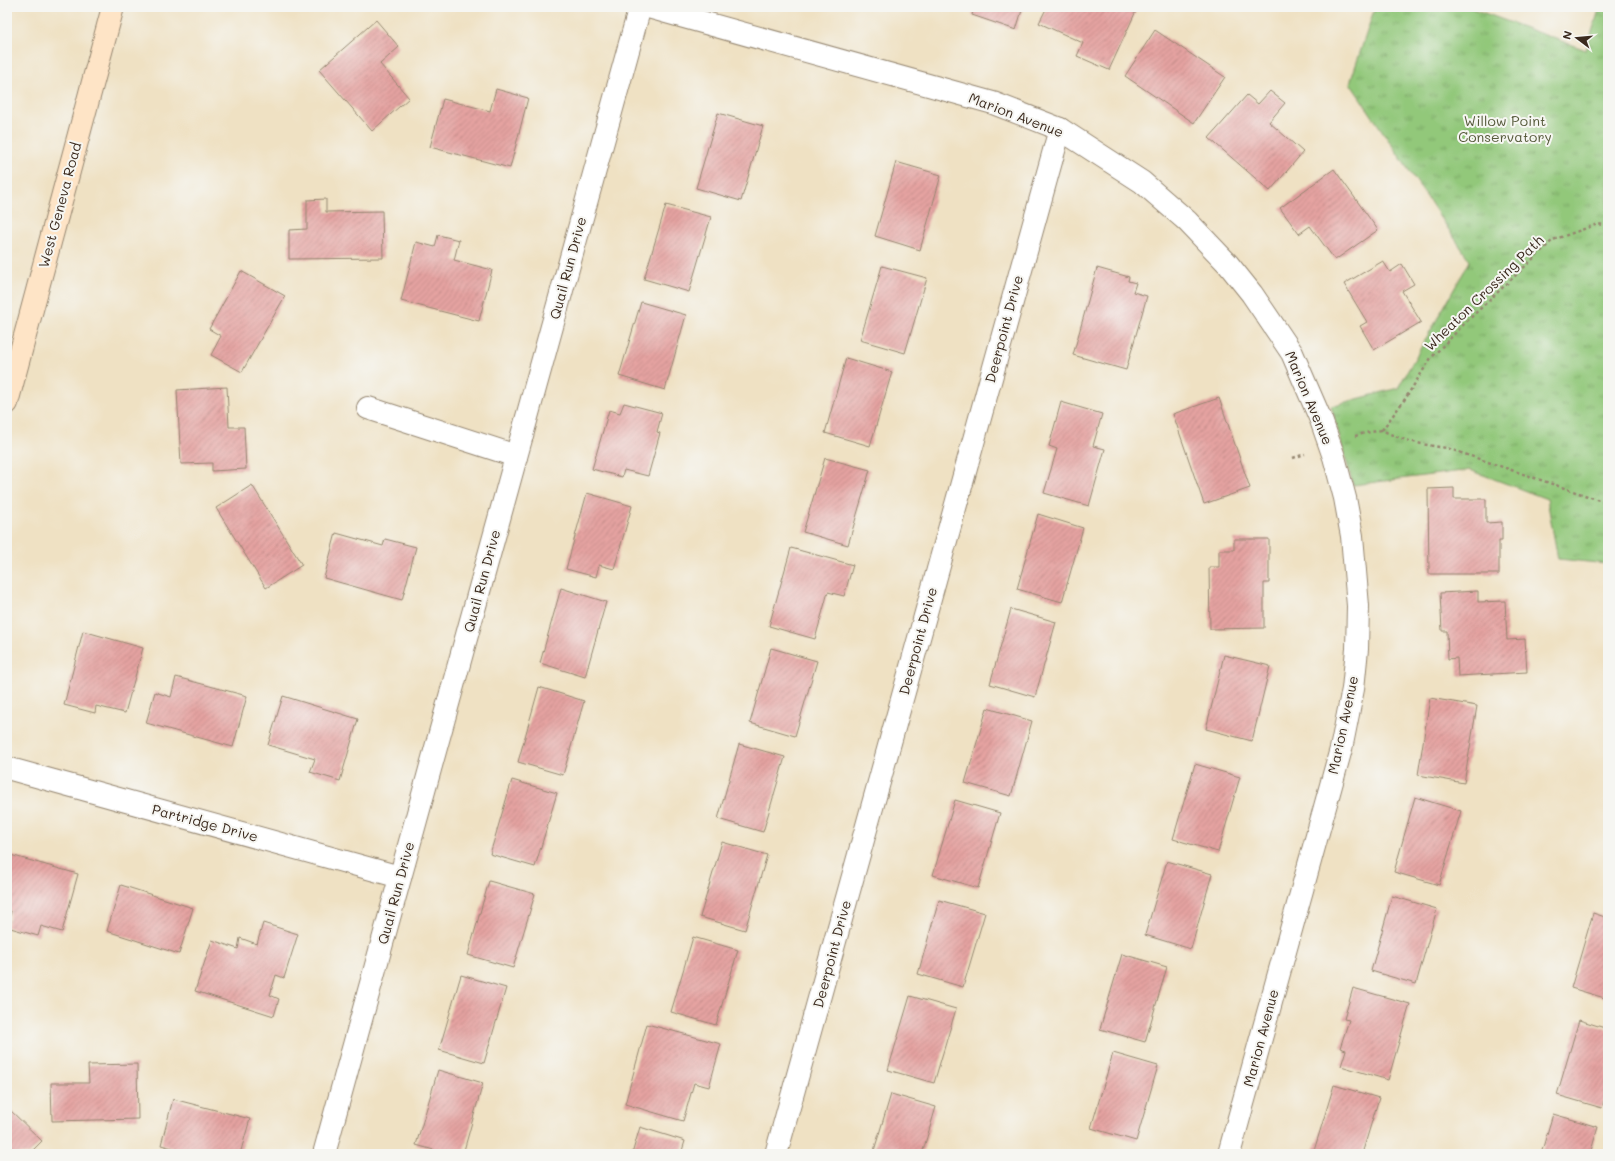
<svg xmlns="http://www.w3.org/2000/svg" width="1615" height="1161" viewBox="0 0 1615 1161" font-family="Mali,sans-serif">
  <style>
    .grass { fill: url(#grass-tufts); stroke: #66794c }
    .building { fill: url(#building-hatch) }
    .lines { fill: none; stroke-linecap: round; stroke-linejoin: round }
    .street-casing { stroke: #958670; stroke-width: 24 }
    .secondary-casing { stroke: #958670; stroke-width: 24 }
    .path { stroke: #958670; stroke-width: 2.5; stroke-dasharray: 3 3; stroke-linecap: butt }
    .street { stroke: #fff; stroke-width: 22 }
    .secondary { stroke: #fee4c6; stroke-width: 22 }
    .labels { text-anchor: middle; stroke-width: 4; stroke-linejoin: round; paint-order: stroke }
    .street-label { font-size: 14px; fill: #3b2a1e; stroke: #f6f6f2 }
    .park-label { font-size: 14px; fill: #55593a; stroke: #f6f6f2 }
  </style>
  <defs>
    <pattern id="grass-tufts" width="24" height="20" patternUnits="userSpaceOnUse"><rect width="24" height="20" fill="#92c87a"/><path d="M3 7l-1-3M5 7V3M7 7l1-3M15 17l-1-3M17 17v-4M19 17l1-3" fill="none" stroke="#78a363"/></pattern>
    <pattern id="building-hatch" width="6" height="6" patternUnits="userSpaceOnUse"><rect width="6" height="6" fill="#e5a3a1"/><path d="M-1 1l2-2M0 6l6-6M5 7l2-2" fill="none" stroke="#bb8583"/></pattern>
  </defs>
  <rect width="100%" height="100%" fill="#f6f6f2"/>
  <filter id="ink" filterUnits="userSpaceOnUse"><feTurbulence type="fractalNoise" baseFrequency=".025" numOctaves="2"/><feDisplacementMap in="SourceGraphic" scale="8" xChannelSelector="R" yChannelSelector="G"/><feConvolveMatrix kernelMatrix="1 2 1 2 8 2 1 2 1" color-interpolation-filters="sRGB"/></filter>
  <filter id="wash" filterUnits="userSpaceOnUse"><feTurbulence type="fractalNoise" baseFrequency=".012" numOctaves="4" result="noise"/><feDisplacementMap in="SourceGraphic" scale="16" xChannelSelector="R" yChannelSelector="G"/><feGaussianBlur stdDeviation="0.9" result="paint"/><feColorMatrix in="noise" values="0 0 0 0 0 0 0 0 0 0 0 0 0 0 0 0 0 1.4 0 .05"/><feComposite in="paint" operator="in"/></filter>
  <g filter="url(#wash)">
    <rect width="100%" height="100%" fill="#efe1c3"/>
    <path class="grass" d="M1375,7h93l118,43 14,-43h8v557l-50,-5 -11,-60 -77,-29 -117,15 -22,-79 67,-18 72,-127 -120,-178z"/>
    <g id="blocks">
      <g class="building">
        <path d="M974,7h49l-7,23 -44,-15z"/>
        <path d="M1047,7h81l8,4 -27,59 -32,-14 6,-13 -44,-20z"/>
        <path d="M376,20l23,27 -19,17 29,34 -37,33 -53,-61z"/>
        <path d="M1155,30l70,47 -31,46 -69,-47z"/>
        <path d="M496,89l32,9 -18,70 -80,-21 13,-48 47,12z"/>
        <path d="M1270,91l15,12 -16,19 34,30 -33,39 -61,-53 38,-43 11,9z"/>
        <path d="M718,113l45,13 -22,75 -45,-13z"/>
        <path d="M896,162l45,13 -21,75 -45,-14z"/>
        <path d="M1334,169l44,61 -43,30 -25,-34 -11,8 -19,-26z"/>
        <path d="M326,199v13l56,-1 1,47 -94,1v-29l18,-1v-29z"/>
        <path d="M666,205l45,12 -22,75 -45,-13z"/>
        <path d="M438,235l21,5 -5,20 38,10 -13,51 -78,-20 15,-59 19,5z"/>
        <path d="M1383,261l7,11 12,-8 12,20 -12,7 19,31 -47,28 -14,-24 7,-4 -23,-38z"/>
        <path d="M882,266l45,12 -22,75 -45,-13z"/>
        <path d="M1097,268l32,9 -1,4 8,2 -3,9 14,4 -21,74 -53,-15z"/>
        <path d="M241,271l44,25 -43,76 -31,-17 10,-19 -12,-7z"/>
        <path d="M641,302l45,13 -21,75 -46,-14z"/>
        <path d="M846,358l46,14 -22,74 -45,-13z"/>
        <path d="M227,387l2,40h15l2,42 -34,2v-8l-31,1 -4,-74z"/>
        <path d="M1219,398l31,90 -46,16 -31,-90z"/>
        <path d="M1061,402l41,12 -9,32 12,3 -16,57 -45,-13 13,-44 -8,-3z"/>
        <path d="M624,403l38,10 -5,19 3,1 -12,43 -24,-6 -2,7 -30,-8 17,-59 11,3z"/>
        <path d="M825,458l45,12 -22,75 -45,-13z"/>
        <path d="M252,485l50,80 -36,23 -50,-80z"/>
        <path d="M1454,488v11h32v24l16,-1v19h-3v33h-70l-1,-85z"/>
        <path d="M587,493l45,13 -18,63 -15,-4 -3,12 -30,-8z"/>
        <path d="M1038,514l45,14 -21,74 -45,-13z"/>
        <path d="M336,533l47,13 2,-7 31,8 -14,53 -78,-22z"/>
        <path d="M1234,539h35v44h-5v45l-54,1 -1,-62h10v-17h15z"/>
        <path d="M791,548l62,17 -9,31 -16,-4 -13,47 -46,-13z"/>
        <path d="M561,588l45,14 -21,75 -45,-14z"/>
        <path d="M1478,591v11l27,-1 2,39 18,-1 2,33 -69,4 -1,-18 -9,1 -1,-28h-5l-2,-38z"/>
        <path d="M1011,609l45,13 -21,75 -45,-13z"/>
        <path d="M83,631l60,17 -18,65 -29,-7 -1,7 -31,-8z"/>
        <path d="M771,648l46,13 -22,75 -45,-13z"/>
        <path d="M1224,655l46,11 -18,75 -46,-12z"/>
        <path d="M176,677l71,19 -14,51 -87,-24 9,-31 16,5z"/>
        <path d="M539,687l45,14 -21,74 -45,-13z"/>
        <path d="M283,696l75,23 -18,62 -30,-9 5,-13 -47,-14z"/>
        <path d="M1430,698l47,8 -13,77 -46,-8z"/>
        <path d="M987,708l45,13 -21,75 -46,-13z"/>
        <path d="M739,744l46,13 -22,75 -45,-13z"/>
        <path d="M1195,764l45,13 -22,75 -45,-13z"/>
        <path d="M512,780l45,13 -22,74 -45,-13z"/>
        <path d="M1415,797l46,14 -22,74 -45,-13z"/>
        <path d="M955,800l45,13 -22,75 -45,-13z"/>
        <path d="M722,842l45,13 -22,75 -45,-13z"/>
        <path d="M7,854l71,20 -16,58 -21,-6 -3,10 -31,-9 4,-16 -4,-1z"/>
        <path d="M1167,861l45,13 -21,75 -46,-14z"/>
        <path d="M489,881l46,13 -22,74 -45,-13z"/>
        <path d="M121,885l72,23 -14,46 -72,-23z"/>
        <path d="M1392,896l45,13 -21,75 -45,-13z"/>
        <path d="M939,900l46,13 -22,74 -45,-13z"/>
        <path d="M1593,913l15,5v81l-37,-11z"/>
        <path d="M263,923l35,11 -14,44 -8,-3 -6,20 9,4 -5,17 -79,-25 17,-51 26,9 2,-11 17,6z"/>
        <path d="M693,937l45,13 -22,75 -45,-13z"/>
        <path d="M1122,954l45,13 -22,75 -45,-13z"/>
        <path d="M461,975l45,13 -22,75 -45,-13z"/>
        <path d="M1353,988l57,16 -22,76 -47,-14 5,-16 -6,-2 9,-28 -5,-1z"/>
        <path d="M910,996l46,13 -22,74 -46,-13z"/>
        <path d="M1579,1020l29,9v59l-6,20 -45,-13z"/>
        <path d="M647,1024l74,20 -12,43 -15,-4 -11,38 -58,-17z"/>
        <path d="M1113,1053l45,13 -22,75 -45,-13z"/>
        <path d="M137,1064l1,55 -86,2 -1,-38h38l-1,-18z"/>
        <path d="M438,1070l45,13 -20,71h-15l-32,-9z"/>
        <path d="M1334,1085l45,13 -17,56h-49z"/>
        <path d="M891,1094l45,13 -14,47h-49z"/>
        <path d="M173,1099l77,20 -10,35h-45l-34,-9z"/>
        <path d="M7,1107l35,34 -13,13h-22z"/>
        <path d="M1553,1114l45,13 -8,27h-49z"/>
        <path d="M640,1127l45,14 -4,13h-49z"/>
        <path d="M1090,1150l13,4h-15z"/>
      </g>
    </g>
  </g>
  <g filter="url(#ink)">
    <use href="#blocks" fill-opacity="0" stroke="#958670" stroke-width="1"/>
    <g class="lines">
      <defs>
        <g id="street">
          <path d="M648,7l345,96 67,26 82,53 45,39 41,43 24,30 40,59 29,67 13,37 11,41 7,38 6,70 -1,43 -4,40 -12,60 -112,405"/>
          <path d="M368,408l148,48"/>
          <path d="M7,768l393,109"/>
          <path d="M324,1154l316,-1147"/>
          <path d="M776,1154l284,-1025"/>
        </g>
        <path id="secondary" d="M7,403l106,-396"/>
      </defs>
      <use href="#street" class="street-casing"/>
      <use href="#secondary" class="secondary-casing"/>
      <g class="path">
        <path d="M1608,226l-10,-2 -45,16 -88,83 -34,35 -26,41 -23,31c21,11 41,15 65,18l161,55"/>
        <path d="M1355,436l10,-3 17,-3"/>
        <path d="M1293,458l12,-4"/>
      </g>
      <use href="#street" class="street"/>
      <use href="#secondary" class="secondary"/>
    </g>
  </g>
  <g class="labels">
    <g class="street-label">
      <text transform="translate(1016 115) rotate(21)" y="5">Marion Avenue</text>
      <text transform="translate(60 205) rotate(-75)" y="5">West Geneva Road</text>
      <text transform="translate(568 268) rotate(-75)" y="5">Quail Run Drive</text>
      <text transform="translate(1484 293) rotate(-44)" y="5">Wheaton Crossing Path</text>
      <text transform="translate(1004 329) rotate(-75)" y="5">Deerpoint Drive</text>
      <text transform="translate(1309 398) rotate(67)" y="5">Marion Avenue</text>
      <text transform="translate(482 581) rotate(-75)" y="5">Quail Run Drive</text>
      <text transform="translate(918 641) rotate(-75)" y="5">Deerpoint Drive</text>
      <text transform="translate(1343 725) rotate(-78)" y="5">Marion Avenue</text>
      <text transform="translate(205 823) rotate(15)" y="5">Partridge Drive</text>
      <text transform="translate(396 893) rotate(-75)" y="5">Quail Run Drive</text>
      <text transform="translate(832 954) rotate(-75)" y="5">Deerpoint Drive</text>
      <text transform="translate(1261 1038) rotate(-75)" y="5">Marion Avenue</text>
    </g>
    <g class="park-label">
      <text x="1505" y="126">Willow Point<tspan x="1505" dy="16">Conservatory</tspan></text>
    </g>
  </g>
  <rect width="1615" height="1161" fill="none" stroke="#f6f6f2" stroke-width="24"/>
  <g transform="translate(1577 38) rotate(286)" stroke="#f6f6f2" stroke-width="3" paint-order="stroke">
  <path d="M0-3L7 15L0 10L-7 15Z" fill="#3b2a1e"/>
  <text y="-6" font-size="11" font-weight="bold" text-anchor="middle" fill="#3b2a1e">N</text>
  </g>
</svg>
